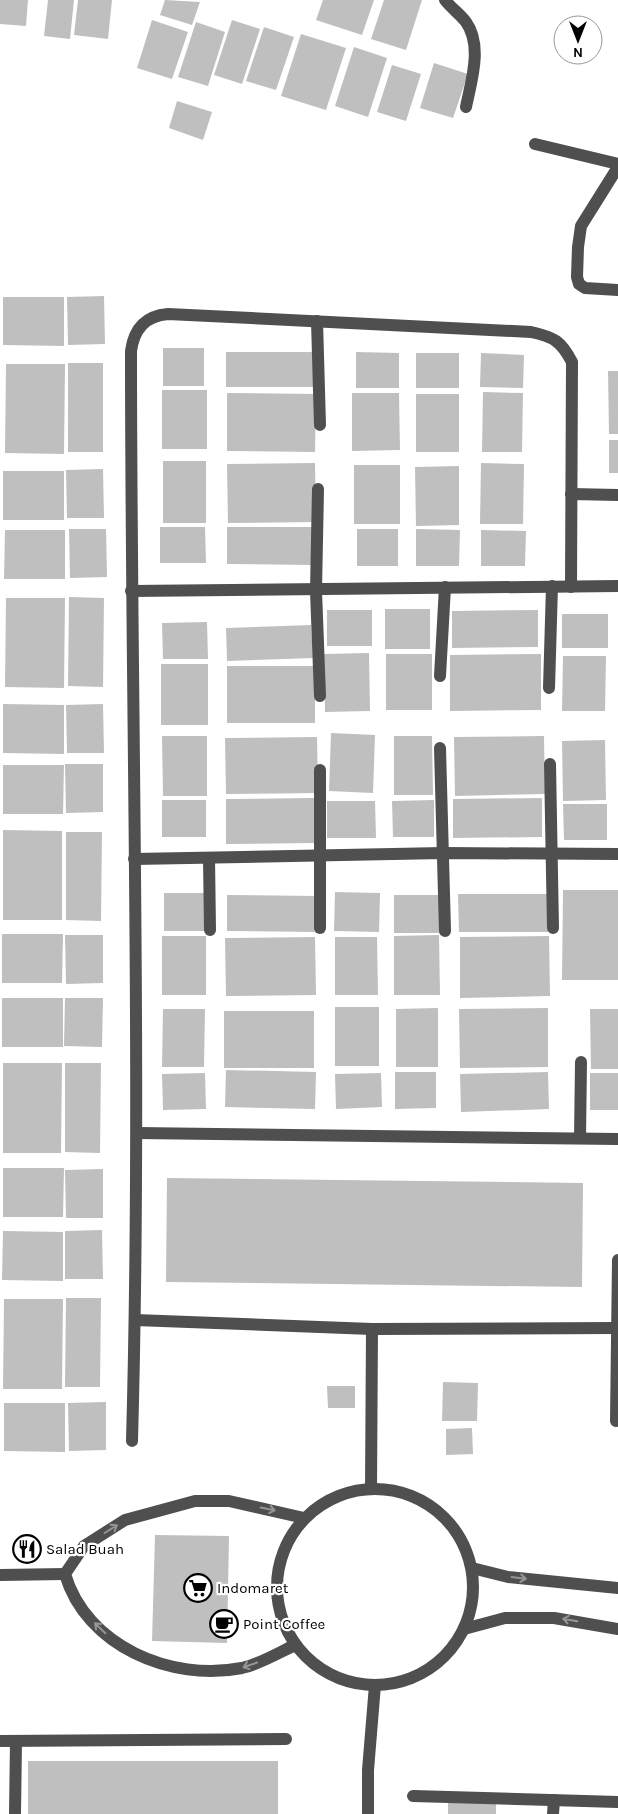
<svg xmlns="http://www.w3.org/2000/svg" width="618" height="1814" viewBox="0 0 618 1814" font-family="Karla,sans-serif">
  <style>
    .building { fill: #bfbfbf }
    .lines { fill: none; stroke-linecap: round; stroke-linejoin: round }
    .minor { stroke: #4f4f4f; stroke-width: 12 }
    .oneway { stroke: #959595 }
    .labels { text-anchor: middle; stroke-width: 4.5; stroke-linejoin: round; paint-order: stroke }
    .poi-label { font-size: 15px; fill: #000; stroke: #fff; text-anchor: start }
  </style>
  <rect width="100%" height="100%" fill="#fff"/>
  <g class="building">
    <path d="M0,0h28l-2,26 -26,-2z"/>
    <path d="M48,0h26l-4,39 -26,-3z"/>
    <path d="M78,0h34l-4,39 -34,-4z"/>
    <path d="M165,0l35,2 -8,23 -32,-10z"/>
    <path d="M323,0h51l-12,35 -46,-15z"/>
    <path d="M384,0h38l-16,50 -35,-11z"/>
    <path d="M152,20l36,12 -16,47 -35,-11z"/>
    <path d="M232,20l28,9 -18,55 -28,-9z"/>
    <path d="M196,22l29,10 -17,54 -30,-9z"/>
    <path d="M264,27l30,10 -18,53 -30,-9z"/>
    <path d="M301,34l45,14 -20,62 -45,-14z"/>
    <path d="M354,47l33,11 -19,59 -33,-11z"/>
    <path d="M434,63l34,11 -15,44 -33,-10z"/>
    <path d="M392,65l29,9 -15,47 -29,-9z"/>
    <path d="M177,101l35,11 -9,28 -34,-12z"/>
    <path d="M104,296l1,48 -37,1 -1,-48z"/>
    <path d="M3,297h61v49l-61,-1z"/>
    <rect x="163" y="348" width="41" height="38"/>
    <rect x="226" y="352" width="87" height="35"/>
    <path d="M356,352l43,1v35h-43z"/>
    <rect x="416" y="353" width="43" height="35"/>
    <path d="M481,353l43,2 -1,33 -43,-1z"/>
    <rect x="68" y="363" width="35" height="89"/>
    <path d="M6,364h59l-1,90 -59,-1z"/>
    <path d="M608,371h10v63h-9z"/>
    <rect x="162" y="390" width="45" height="59"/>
    <path d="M483,392l40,1 -1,59h-40z"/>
    <path d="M227,393l89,1 -1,58 -88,-1z"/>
    <path d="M352,393h47l1,57 -48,1z"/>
    <rect x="416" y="394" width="43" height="58"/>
    <rect x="609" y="440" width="9" height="33"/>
    <rect x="163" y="461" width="43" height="62"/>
    <path d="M315,463l1,59 -88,1 -1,-59z"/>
    <path d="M481,463l43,1 -1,60h-43z"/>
    <rect x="354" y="465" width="46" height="59"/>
    <path d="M459,466v59l-43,1 -1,-59z"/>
    <path d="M103,469l1,49h-37l-1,-48z"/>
    <rect x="3" y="471" width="61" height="49"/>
    <path d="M160,527h45l1,36h-46z"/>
    <path d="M227,527h87v38l-87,-1z"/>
    <path d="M69,529h37l1,48 -37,1z"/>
    <rect x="357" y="529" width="41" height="37"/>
    <path d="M416,529l44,1 -1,36h-43z"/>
    <path d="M5,530h60v49h-61z"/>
    <path d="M481,530l45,1 -1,35h-44z"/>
    <path d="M69,597l35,1 -1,89 -35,-1z"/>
    <path d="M6,598h59l-1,90 -59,-1z"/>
    <rect x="385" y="609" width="45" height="40"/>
    <rect x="327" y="610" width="45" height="36"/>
    <path d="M538,610v37l-86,1v-37z"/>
    <rect x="562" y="614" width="46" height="34"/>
    <path d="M207,622l1,37h-45l-1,-36z"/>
    <path d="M311,625l2,33 -86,3 -1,-33z"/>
    <path d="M369,653l1,58 -45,1 -1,-58z"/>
    <rect x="386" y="654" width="46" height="56"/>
    <path d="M541,654v56l-91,1v-56z"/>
    <path d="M563,656h43l-1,55h-43z"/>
    <rect x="161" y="664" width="47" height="61"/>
    <rect x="227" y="666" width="88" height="57"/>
    <path d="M3,704l61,1v49l-61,-1z"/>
    <path d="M103,704l1,49h-37l-1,-48z"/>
    <path d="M331,733l44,2 -2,58 -44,-2z"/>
    <path d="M162,736h45v60h-44z"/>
    <path d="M394,736h38l1,59h-39z"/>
    <path d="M544,736l1,58 -90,2 -1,-59z"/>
    <path d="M317,737l1,56 -92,1 -1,-56z"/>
    <path d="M605,740l1,60 -43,1 -1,-60z"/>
    <path d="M65,764h38v48l-37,1z"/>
    <path d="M3,765h61l-1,49h-60z"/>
    <path d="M314,798v45l-88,1v-45z"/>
    <path d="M542,798v39l-89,1v-39z"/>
    <rect x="162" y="800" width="44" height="37"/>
    <path d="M434,800v37h-41l-1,-36z"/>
    <path d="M327,801h48l1,37h-49z"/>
    <path d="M563,804h44v36h-43z"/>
    <path d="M3,830l59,1v89h-59z"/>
    <path d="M66,832h36l-1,89 -35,-1z"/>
    <path d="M563,890h55v90h-56z"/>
    <path d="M335,892l45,1 -1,39 -45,-1z"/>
    <rect x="164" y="893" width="41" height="38"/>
    <path d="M458,894h90l1,38h-90z"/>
    <path d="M227,895l89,1v36l-89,-1z"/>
    <rect x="394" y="895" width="45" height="38"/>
    <path d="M2,934h61l-1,49h-60z"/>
    <path d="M65,935h38v48l-37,1z"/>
    <path d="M439,935l1,60h-46v-59z"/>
    <rect x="162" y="936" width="44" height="59"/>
    <path d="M549,936l1,60 -90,2v-61z"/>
    <path d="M315,937l1,58 -90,1 -1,-58z"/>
    <path d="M335,937h42l1,58h-43z"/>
    <rect x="2" y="998" width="61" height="49"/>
    <path d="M65,998h38l-1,49 -38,-1z"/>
    <rect x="335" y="1007" width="44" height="59"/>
    <path d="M438,1008v59h-42v-58z"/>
    <path d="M548,1008v59l-88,1 -1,-59z"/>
    <path d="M163,1009h42l-1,58h-42z"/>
    <path d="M590,1009h28v60h-27z"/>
    <rect x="224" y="1011" width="90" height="57"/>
    <path d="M3,1063h59l-1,90h-58z"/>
    <path d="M65,1063h36l-1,90 -35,-1z"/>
    <path d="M226,1070l90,2 -1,37 -90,-2z"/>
    <path d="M395,1072h41v36l-41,1z"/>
    <path d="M548,1072l1,37 -88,3 -1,-38z"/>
    <path d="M205,1073l1,36 -43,1 -1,-36z"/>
    <path d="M381,1073l1,34 -46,2 -1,-35z"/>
    <rect x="590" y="1073" width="28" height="37"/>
    <path d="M3,1168h61l-1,49h-60z"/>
    <path d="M103,1169v49h-37l-1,-48z"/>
    <path d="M167,1178l416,5 -1,104 -416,-5z"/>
    <path d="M102,1230l1,49h-38v-48z"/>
    <path d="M3,1231l60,1v49l-61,-1z"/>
    <path d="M66,1298h35l-1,89h-35z"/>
    <path d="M4,1299h59l-1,90h-59z"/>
    <path d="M443,1382l35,1 -1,38h-35z"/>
    <path d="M327,1386h28v22h-27z"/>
    <path d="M106,1402v48l-37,1 -1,-48z"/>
    <path d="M4,1403h61v49l-61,-1z"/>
    <path d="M472,1428l1,26 -27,1v-26z"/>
    <path d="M155,1535l74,1 -2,107 -75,-2z"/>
    <rect x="28" y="1761" width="250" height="53"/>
    <path d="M496,1801v13h-48v-12z"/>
  </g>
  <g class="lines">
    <g class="minor">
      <path d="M445,0c6,8 15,14 21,22 17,24 5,60 0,85"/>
      <path d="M535,144l83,20"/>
      <path d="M618,167l-37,59 -3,21 -1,30 2,7 6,4 33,2"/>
      <path d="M317,321l3,104"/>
      <path d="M318,489l-2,102 4,105"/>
      <path d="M571,494l47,1"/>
      <path d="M131,591l487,-5"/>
      <path d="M440,676l5,-89"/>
      <path d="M549,688l3,-102"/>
      <path d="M440,748l5,183"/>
      <path d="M550,764l3,164"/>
      <path d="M209,858l1,72"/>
      <path d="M134,859l309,-6 175,1"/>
      <path d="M320,928v-158"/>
      <path d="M137,1133l481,6"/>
      <path d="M580,1138l1,-76"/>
      <path d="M135,1320l237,9 244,-1"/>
      <path d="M616,1421l2,-161"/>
      <path d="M132,1441c10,-363 -1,-727 -1,-1090 3,-22 14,-35 37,-37l363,18c23,5 30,9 41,30l-1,225"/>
      <path d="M371,1489l1,-160"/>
      <circle cx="375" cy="1587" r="98"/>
      <path d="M472,1568l36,9 110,11"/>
      <path d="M0,1575l65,-1"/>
      <path d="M464,1629l41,-11h49l64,11"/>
      <path d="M295,1645c-17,8 -35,19 -53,23 -71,14 -156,-22 -177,-94l19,-28 41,-26 70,-19h34l75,17"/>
      <path d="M0,1741l286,-2"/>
      <path d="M413,1796l205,6"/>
      <path d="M15,1814l1,-73"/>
      <path d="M368,1814v-44l7,-85"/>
      <path d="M553,1814l1,-14"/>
    </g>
  </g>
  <defs><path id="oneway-shaft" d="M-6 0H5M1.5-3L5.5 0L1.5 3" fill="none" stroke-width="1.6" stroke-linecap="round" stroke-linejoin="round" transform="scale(1.25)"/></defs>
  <g class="oneway">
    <use href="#oneway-shaft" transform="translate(268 1509) rotate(12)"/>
    <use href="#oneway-shaft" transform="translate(111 1529) rotate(-32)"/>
    <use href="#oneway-shaft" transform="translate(519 1578) rotate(7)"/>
    <use href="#oneway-shaft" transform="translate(570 1620) rotate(-170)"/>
    <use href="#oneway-shaft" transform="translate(100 1628) rotate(-136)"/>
    <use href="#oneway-shaft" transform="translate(250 1665) rotate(161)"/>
  </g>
  <defs>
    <symbol id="restaurant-ring" viewBox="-11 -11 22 22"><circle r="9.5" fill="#fff" stroke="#000" stroke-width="1.5"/><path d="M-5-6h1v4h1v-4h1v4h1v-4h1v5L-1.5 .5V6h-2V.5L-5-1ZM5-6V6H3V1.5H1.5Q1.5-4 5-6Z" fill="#000"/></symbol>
    <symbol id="supermarket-ring" viewBox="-11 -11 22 22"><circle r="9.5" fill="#fff" stroke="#000" stroke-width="1.5"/><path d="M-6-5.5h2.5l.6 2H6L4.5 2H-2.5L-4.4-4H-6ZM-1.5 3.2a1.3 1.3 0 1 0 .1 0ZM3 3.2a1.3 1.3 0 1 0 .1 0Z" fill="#000"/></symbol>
    <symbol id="cafe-ring" viewBox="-11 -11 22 22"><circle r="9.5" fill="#fff" stroke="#000" stroke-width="1.5"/><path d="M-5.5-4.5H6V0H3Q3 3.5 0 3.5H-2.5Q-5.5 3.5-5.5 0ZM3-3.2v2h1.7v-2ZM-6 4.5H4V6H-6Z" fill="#000"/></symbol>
  </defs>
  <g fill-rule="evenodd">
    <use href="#restaurant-ring" x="11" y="1533" width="32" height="32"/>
    <use href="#supermarket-ring" x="182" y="1572" width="32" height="32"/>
    <use href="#cafe-ring" x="208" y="1608" width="32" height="32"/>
  </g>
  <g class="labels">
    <g class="poi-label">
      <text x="46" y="1554">Salad Buah</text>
      <text x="217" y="1593">Indomaret</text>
      <text x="243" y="1629">Point Coffee</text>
    </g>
  </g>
  <g transform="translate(578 40) rotate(180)"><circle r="24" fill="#ffffff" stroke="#999999"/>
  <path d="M0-4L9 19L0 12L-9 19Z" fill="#000000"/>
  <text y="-8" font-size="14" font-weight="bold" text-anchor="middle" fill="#000000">N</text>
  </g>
</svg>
